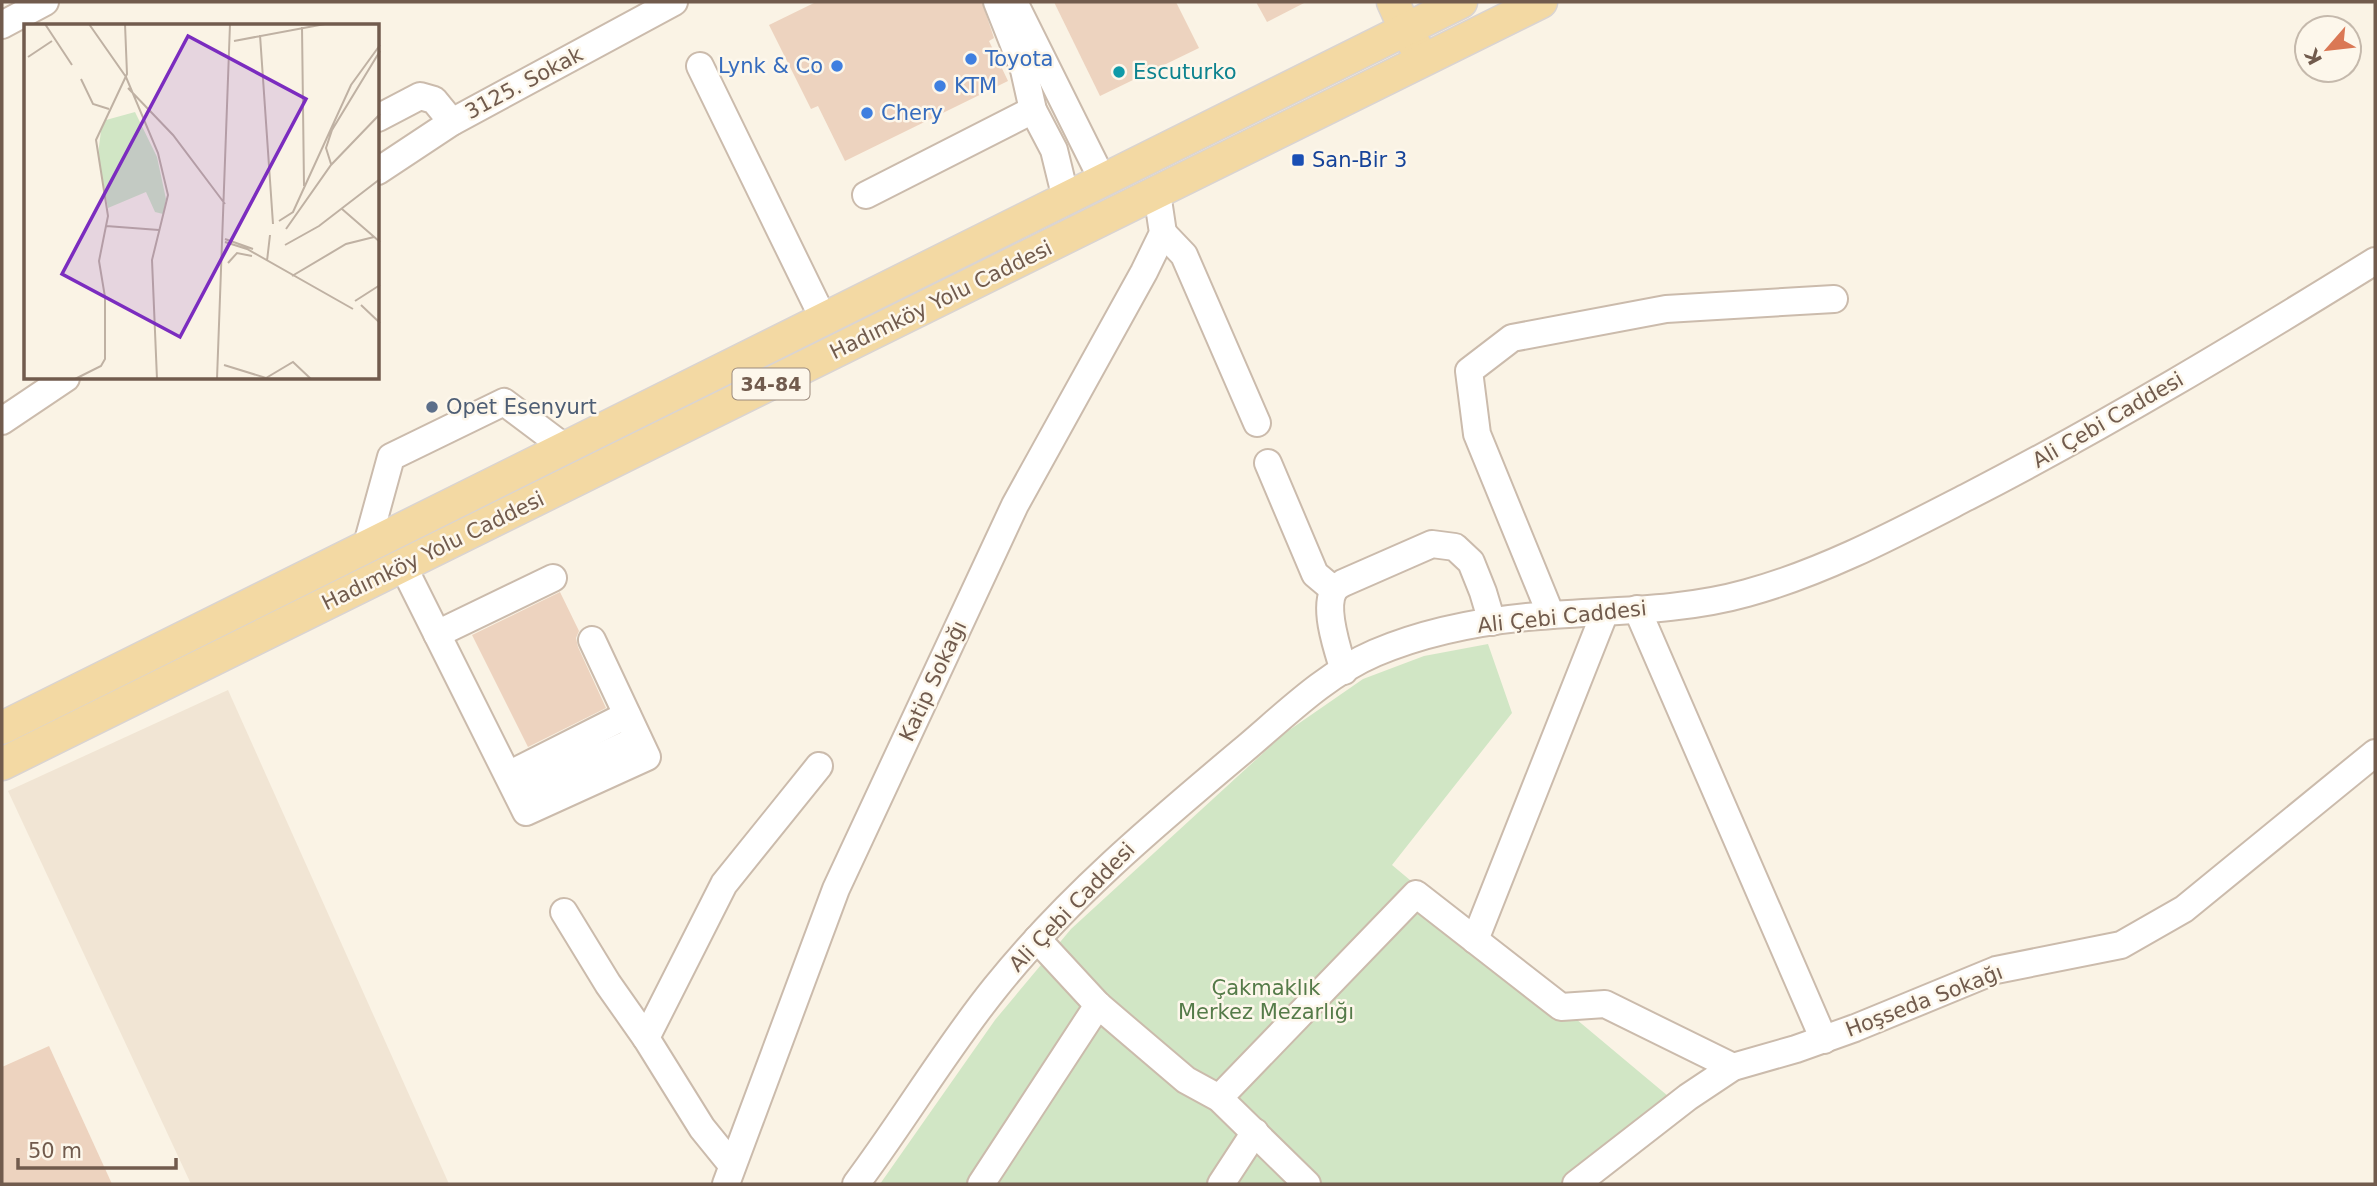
<svg xmlns="http://www.w3.org/2000/svg" width="2377" height="1186" viewBox="0 0 2377 1186" font-family="'DejaVu Sans',sans-serif">
  <style>
    .residential { fill: #f1e5d4 }
    .green { fill: #d1e6c5 }
    .building { fill: #edd3bf }
    .lines { fill: none; stroke-linecap: round; stroke-linejoin: round }
    .minor-casing { stroke: #cbbbac; stroke-width: 30 }
    .major-casing { stroke: #dad4d1; stroke-width: 35 }
    .minor { stroke: #fff; stroke-width: 26 }
    .major { stroke: #f3d9a3; stroke-width: 32 }
    .shop-dot { fill: #3f7fe0; stroke: #fdf7eb; stroke-width: 2.5 }
    .culture-dot { fill: #0f9aa8; stroke: #fdf7eb; stroke-width: 2.5 }
    .transit-dot { fill: #1a4fb4; stroke: #fdf7eb; stroke-width: 2.5 }
    .service-dot { fill: #5c6f8a; stroke: #fdf7eb; stroke-width: 2.5 }
    .labels { text-anchor: middle; stroke-width: 5; stroke-linejoin: round; paint-order: stroke }
    .shield { fill: #fdf7eb; stroke: #9b8a7c; stroke-width: 2 }
    .shield-label { font-size: 19px; font-weight: bold; fill: #715b4d }
    .shop-label { font-size: 21px; fill: #366cbe; stroke: #fdf7eb; text-anchor: start }
    .culture-label { font-size: 21px; fill: #0d838f; stroke: #fdf7eb; text-anchor: start }
    .street-label { font-size: 21px; fill: #715b4d; stroke: #fdf7eb }
    .transit-label { font-size: 21px; fill: #164399; stroke: #fdf7eb; text-anchor: start }
    .service-label { font-size: 21px; fill: #4e5e75; stroke: #fdf7eb; text-anchor: start }
    .park-label { font-size: 21px; fill: #557b49; stroke: #fdf7eb }
    .inset-road { fill: none; stroke: #bfb1a3; stroke-width: 2 }
    .view { fill: #7b2cbf; fill-opacity: 0.15; stroke: #7b2cbf; stroke-width: 3.5 }
    .inset-edge { fill: none; stroke: #715b4d; stroke-width: 3.5 }
  </style>
  <rect width="100%" height="100%" fill="#faf3e5"/>
  <path class="residential" d="M228,690l221,494h-258l-183,-393z"/>
  <path class="green" d="M1488,644l24,69 -120,152 276,231 -12,15 -96,73h-680l115,-164 76,-91 214,-196 78,-54 61,-23z"/>
  <g class="building">
    <path d="M816,2h166l12,36 -5,3 19,40 -163,80 -27,-55 -7,3 -42,-84z"/>
    <path d="M1054,2h122l23,46 -99,48z"/>
    <path d="M1256,2h50l-39,20z"/>
    <path d="M560,592l19,39 -3,7 2,9 28,61 -78,39 -56,-112z"/>
    <path d="M49,1046l63,138h-110v-117z"/>
  </g>
  <g class="lines">
    <defs>
      <g id="minor">
        <path d="M997,2l27,68 9,40 21,40 12,49"/>
        <path d="M1014,2l89,179"/>
        <path d="M2,25l43,-23"/>
        <path d="M700,66l124,254"/>
        <path d="M378,118l42,-22 14,4 18,22"/>
        <path d="M378,171l74,-49 222,-120"/>
        <path d="M866,195l167,-85"/>
        <path d="M1163,233l21,22 73,168"/>
        <path d="M2,421l64,-43"/>
        <path d="M1268,463l47,111 19,16"/>
        <path d="M366,548l25,-91 113,-55 60,45"/>
        <path d="M403,566l123,246 121,-55 -55,-117"/>
        <path d="M1637,609l187,431"/>
        <path d="M1551,615l-74,-181 -8,-63 43,-33 154,-29 168,-10"/>
        <path d="M437,634l116,-56"/>
        <path d="M1344,671c-6,-20 -21,-62 -10,-81 2,-3 6,-5 9,-7l89,-39 23,3 16,15 12,30 9,30"/>
        <path d="M508,775l119,-60"/>
        <path d="M518,795l120,-56"/>
        <path d="M564,912l44,72 38,54 56,90 30,37"/>
        <path d="M1037,939l61,66 88,75 33,18 88,86"/>
        <path d="M1475,940l130,-328"/>
        <path d="M646,1038l78,-154 95,-118"/>
        <path d="M1219,1098l197,-204 145,113 44,-3 128,63"/>
        <path d="M726,1184l110,-295 179,-384 129,-233 19,-39 -6,-40"/>
        <path d="M856,1184c48,-64 89,-134 139,-196 71,-89 159,-163 246,-236 42,-35 83,-77 134,-99 47,-20 101,-31 152,-36 73,-7 149,-4 220,-24 77,-21 150,-60 220,-96 140,-72 274,-153 408,-236"/>
        <path d="M981,1184l117,-179"/>
        <path d="M1221,1184l34,-52"/>
        <path d="M1576,1184l112,-87 45,-30 63,-18 59,-21 141,-58 125,-25 63,-36 191,-156"/>
      </g>
      <g id="major">
        <path d="M1393,2l12,27 11,18"/>
        <path d="M2,728l1459,-726"/>
        <path d="M2,764l1539,-762"/>
      </g>
    </defs>
    <use href="#minor" class="minor-casing"/>
    <use href="#major" class="major-casing"/>
    <use href="#minor" class="minor"/>
    <use href="#major" class="major"/>
  </g>
  <g class="shop-dot">
    <circle cx="971" cy="59" r="7"/>
    <circle cx="837" cy="66" r="7"/>
    <circle cx="940" cy="86" r="7"/>
    <circle cx="867" cy="113" r="7"/>
  </g>
  <circle class="culture-dot" cx="1119" cy="72" r="7"/>
  <rect class="transit-dot" x="1291" y="153" width="14" height="14" rx="3.5"/>
  <circle class="service-dot" cx="432" cy="407" r="7"/>
  <g class="labels">
    <rect class="shield" x="732.5" y="368.5" width="77" height="31" rx="5"/>
    <g class="shield-label">
      <text x="771" y="391">34-84</text>
    </g>
    <g class="shop-label">
      <text x="985" y="66">Toyota</text>
      <text x="823" y="73" text-anchor="end">Lynk &amp; Co</text>
      <text x="954" y="93">KTM</text>
      <text x="881" y="120">Chery</text>
    </g>
    <g class="culture-label">
      <text x="1133" y="79">Escuturko</text>
    </g>
    <g class="street-label">
      <text transform="translate(524 83) rotate(-28)" y="7">3125. Sokak</text>
      <text transform="translate(941 300) rotate(-26)" y="7">Hadımköy Yolu Caddesi</text>
      <text transform="translate(2108 420) rotate(-30)" y="7">Ali Çebi Caddesi</text>
      <text transform="translate(433 551) rotate(-26)" y="7">Hadımköy Yolu Caddesi</text>
      <text transform="translate(1562 617) rotate(-6)" y="7">Ali Çebi Caddesi</text>
      <text transform="translate(933 681) rotate(-65)" y="7">Katip Sokağı</text>
      <text transform="translate(1072 907) rotate(-46)" y="7">Ali Çebi Caddesi</text>
      <text transform="translate(1924 1001) rotate(-21)" y="7">Hoşseda Sokağı</text>
    </g>
    <g class="transit-label">
      <text x="1312" y="167">San-Bir 3</text>
    </g>
    <g class="service-label">
      <text x="446" y="414">Opet Esenyurt</text>
    </g>
    <g class="park-label">
      <text x="1266" y="995">Çakmaklık<tspan x="1266" dy="24">Merkez Mezarlığı</tspan></text>
    </g>
  </g>
  <g transform="translate(24 24)">
    <rect width="355" height="355" fill="#faf3e5"/>
    <path d="M111,88l22,45 9,42 -3,15 -8,-2 -9,-20 -38,16 -10,-54 3,-23 5,-11z" fill="#d1e6c5"/>
    <path class="inset-road" d="M21,0l27,41M65,0l37,53 32,76 10,42 -16,65 5,119M278,3l2,159M236,11l13,189M210,17l91,-17M4,33l24,-16M57,55l12,25 16,5M104,64l45,47 52,69M307,140l-5,-16 6,-18 48,-79M318,185l38,33M255,197l14,-9 58,-127 29,-40M82,202l53,4M262,205l45,-64 49,-51M201,215l28,10M201,218l22,7 106,60M261,221l34,-19 61,-47M243,237l3,-26M204,239l9,-10 15,3M268,252l54,-32 28,-7M331,277l25,-16M337,281l19,18M200,341l42,13 27,-16 18,17M51,355l26,-13 4,-7v-62l-6,-36 9,-45 -12,-76 31,-66 -2,-50M193,355l13,-355"/>
    <path class="view" d="M164,12l118,63 -126,238 -118,-63z"/>
    <rect width="355" height="355" class="inset-edge"/>
  </g>
  <rect width="2377" height="1186" fill="none" stroke="#715b4d" stroke-width="7"/>
  <g transform="translate(2328 49) rotate(242)"><circle r="33" fill="#fdf7eb" stroke="#c5b9ac" stroke-width="2"/>
  <path d="M0-5L12 26L0 18L-12 26Z" fill="#da7855"/>
  <text y="-10" font-size="19" font-weight="bold" text-anchor="middle" fill="#715b4d">K</text>
  </g>
  <path d="M18 1158v10h158v-10" fill="none" stroke="#715b4d" stroke-width="3.5"/>
  <text x="28" y="1158" font-size="21" fill="#715b4d" stroke="#fdf7eb" stroke-width="5" paint-order="stroke">50 m</text>
</svg>
